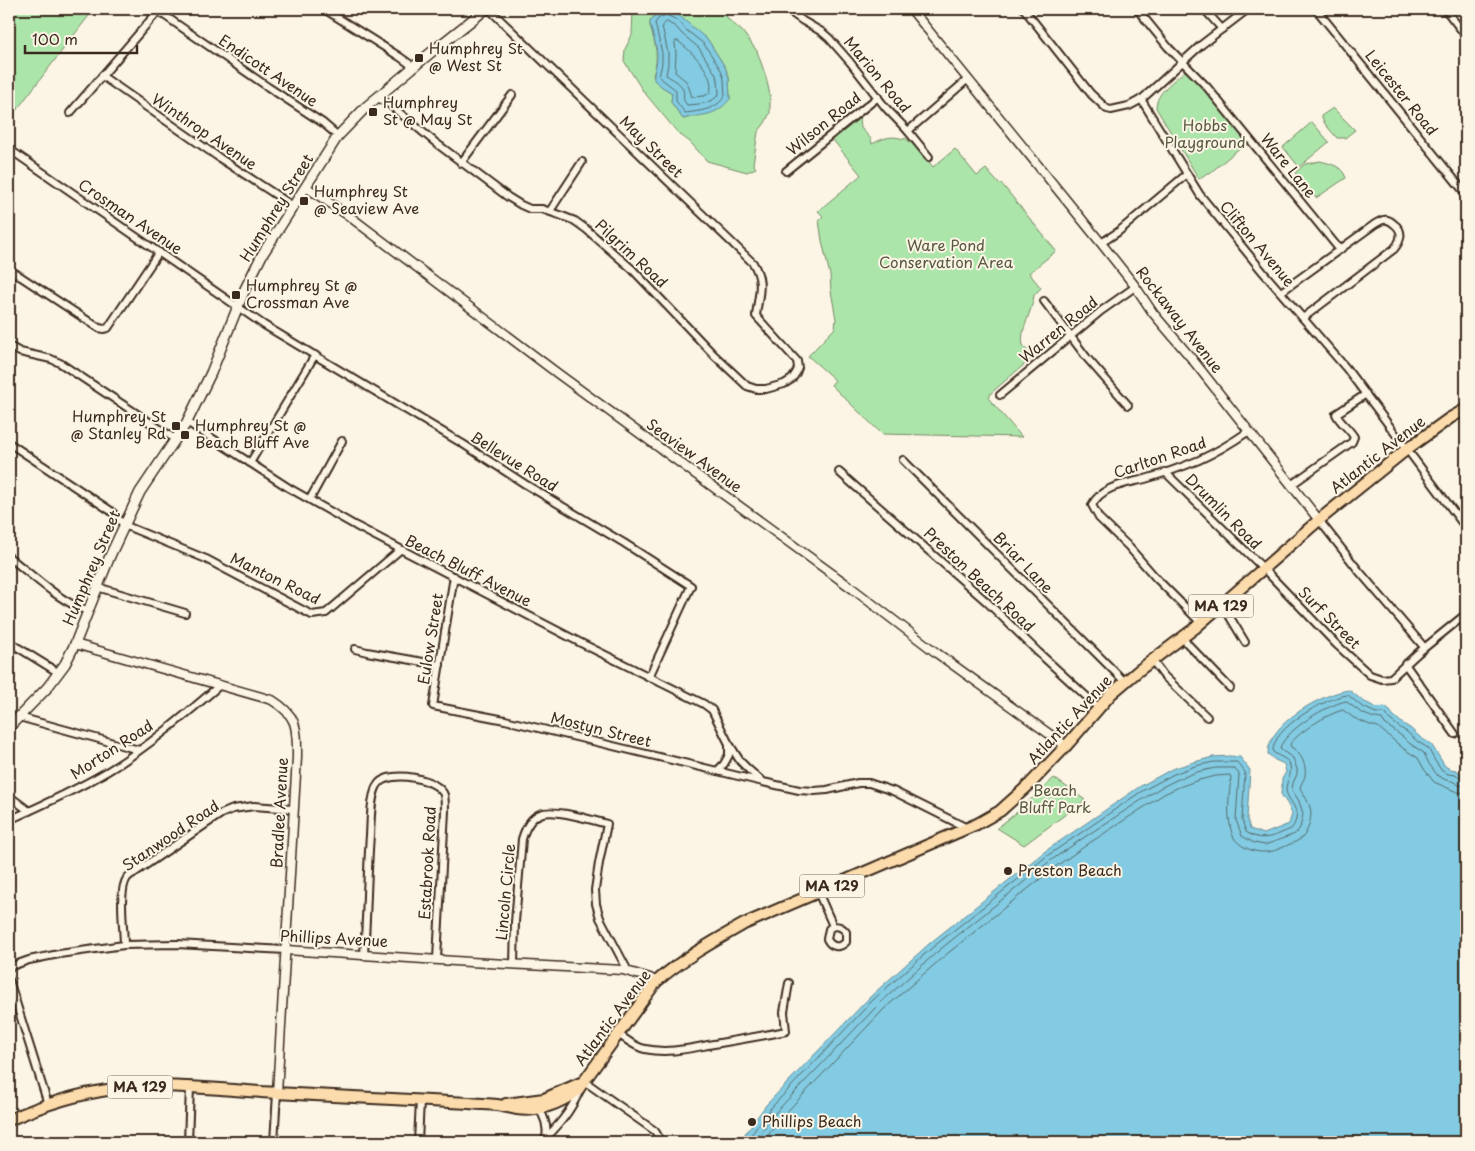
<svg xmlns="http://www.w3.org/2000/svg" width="1475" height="1151" viewBox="0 0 1475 1151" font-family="'Playpen Sans',sans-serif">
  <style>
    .green { fill: #ace5aa; stroke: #748864; fill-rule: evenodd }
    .water { fill: #82cbe2; stroke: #668b94 }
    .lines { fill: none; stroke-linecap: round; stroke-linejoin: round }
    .shore { stroke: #576a6c; stroke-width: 1 }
    .minor-casing { stroke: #3b2a1e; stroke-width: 10 }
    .tertiary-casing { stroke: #3b2a1e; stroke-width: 11 }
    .secondary-casing { stroke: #3b2a1e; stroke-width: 12 }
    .primary-casing { stroke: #3b2a1e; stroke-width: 14 }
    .minor { stroke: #fcf5e5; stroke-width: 6 }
    .tertiary { stroke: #fcf5e5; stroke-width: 8 }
    .secondary { stroke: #fcf5e5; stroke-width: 9 }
    .primary { stroke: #fcdcac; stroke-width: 10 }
    .poi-dot { fill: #3b2a1e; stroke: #fcf5e5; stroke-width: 2 }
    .labels { text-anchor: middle; stroke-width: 4; stroke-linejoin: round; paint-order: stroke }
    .shield { fill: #fcf5e5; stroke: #75675a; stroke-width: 1 }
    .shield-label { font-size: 14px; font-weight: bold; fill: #3b2a1e }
    .poi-label { font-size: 15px; fill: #3b2a1e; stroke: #fcf5e5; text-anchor: start }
    .street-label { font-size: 15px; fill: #3b2a1e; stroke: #fcf5e5 }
    .park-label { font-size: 15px; fill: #575941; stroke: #fcf5e5 }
  </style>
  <rect width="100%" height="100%" fill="#fcf5e5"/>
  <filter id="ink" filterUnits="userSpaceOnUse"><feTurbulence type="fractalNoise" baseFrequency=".02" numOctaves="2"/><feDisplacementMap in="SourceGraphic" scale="10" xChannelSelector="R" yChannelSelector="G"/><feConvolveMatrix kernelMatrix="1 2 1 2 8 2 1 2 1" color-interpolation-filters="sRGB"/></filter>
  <g filter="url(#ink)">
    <g class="green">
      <path d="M9,9h85l-85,111z"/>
      <path d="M633,9h88l8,11 13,11 15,20 9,26 4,18v18l-5,10 -7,9 -5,32 3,4 -9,4 -40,-11 -17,-19 -12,-9 -35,-42 -19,-30 1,-12 7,-14zM652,18l31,1 6,7 19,14 17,27 4,10 1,22 -36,17 -11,3 -12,-17 1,-9 -11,-7 -8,-10c6,-20 3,-30 -3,-50v-4z"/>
      <path d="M1186,70l16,16 46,55 -38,32h-3l-8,6 -43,-71c0,-16 19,-28 30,-38z"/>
      <path d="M1333,108l22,22 -10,8h-8l-12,-14 -4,-8z"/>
      <path d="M860,118l1,10 10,11 1,5c12,-6 18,-9 32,-5l1,-1 13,10 15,19 22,-18 22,27 9,-7 13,15 2,-1 55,68 -27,22 12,15 -7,7c-1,15 -15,37 -11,50 2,4 8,9 10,12l-42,36 -2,6 33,38 -140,-3 -51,-49 4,-5 -27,-24 27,-28 1,-9 -5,-28 -1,-16 -8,-34 -3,-21 4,-4 -5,-5 43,-36 -28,-35z"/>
      <path d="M1312,122l17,20 -30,25 -16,-20z"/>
      <path d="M1320,161c12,3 22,5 26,17l-30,20 -21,-25 10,-9z"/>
      <path d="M1054,778l31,22 -61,45 -27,-17 18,-14z"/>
    </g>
    <g class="water">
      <path d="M663,10h5l8,3 32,27 17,27 4,11 1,21c-16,19 -25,14 -47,20l-12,-17 1,-9 -11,-7 -7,-6c-1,-9 4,-17 3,-25 0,-12 -6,-22 -7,-33l5,-7z"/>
      <path d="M1349,690l14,11 14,7 8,-1 5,4 3,4 10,9 7,4 11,10 10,6 14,22 5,3 6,1 6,4 4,1v367h-727l27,-37 105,-109 59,-53 114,-91 95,-65 33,-18 22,-7 19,-5 17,-1 10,1 10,13 -3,49 3,10 14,5 25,-10 3,-10 -4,-9 -7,-11 1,-15 4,-7 -2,-8 -9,-4 -7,-6c-1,-30 55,-61 81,-64z"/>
    </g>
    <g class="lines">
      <g class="shore">
        <path d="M666,15l7,3 7,4 6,8 18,14 17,26 3,9 1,17c-9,14 -25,15 -40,17l-9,-12v-11l-17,-13 3,-14v-10l-7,-30 3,-4z"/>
        <path d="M667,22l9,5 6,7 17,14 16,25 3,7 1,14c-7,10 -20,10 -32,11 -6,-7 -2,-8 -4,-16 -3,-7 -11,-10 -17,-14l2,-11v-11l-6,-27z"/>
        <path d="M676,41h2c14,11 38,33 32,52l-6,3 -12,1 -5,-15 -12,-10 1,-19 -1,-10z"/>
        <path d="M746,1142l24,-33 104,-110 59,-52 114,-91 95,-65 32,-17 21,-8 19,-4h23l8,10 -3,48 4,12c17,11 28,4 45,-3 3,-3 4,-6 5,-10 3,-12 -9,-19 -10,-29 0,-11 8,-16 3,-27 -3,-5 -11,-7 -16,-11 -2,-24 54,-55 75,-57l13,11 15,7h8l2,1 3,5 10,8 8,5 11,10 10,6 7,13 7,10 6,3 7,1 6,4 5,1"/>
        <path d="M754,1142l21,-29 104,-109 58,-52 113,-91 36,-25 74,-48 16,-8 21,-8 18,-4h19l5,6 -3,46 6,16 12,7 11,2 30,-11 5,-6 3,-14 -4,-13 -7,-11 1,-7 4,-9v-5l-4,-11 -12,-8 -1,-3c9,-19 45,-41 66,-46 11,9 21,17 36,18l3,5 18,13 6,6 15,10 5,11 9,12 8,4 6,1 7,4 7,1"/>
        <path d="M763,1142l18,-24 103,-109 58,-51 113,-91 36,-25 73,-48 15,-7 20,-7 17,-4 14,-1 1,3c-2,17 -5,41 2,58 5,11 22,17 33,16 8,0 15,-4 22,-7 5,-2 10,-4 14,-7 6,-6 9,-18 9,-26 -1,-8 -7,-17 -11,-24 1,-5 4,-8 5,-12 2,-12 -5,-24 -14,-29l-1,-3c10,-13 37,-30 53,-34l11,8 16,7 8,2 26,22 14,9 6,11 10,13 23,10 9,1"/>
      </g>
      <defs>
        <g id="minor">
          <path d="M324,9l76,48 14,10"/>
          <path d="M786,9l17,12 19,11 7,6 21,24 36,46 22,23 60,-52"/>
          <path d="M1024,9l67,85 16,15 4,1 18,-4 13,-7 59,-54 47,-36"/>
          <path d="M1137,9l31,38 39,40 133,163"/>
          <path d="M1204,9l18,20"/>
          <path d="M1316,9l150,185"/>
          <path d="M1445,9l21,27"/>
          <path d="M158,11l110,76 55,36 15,13"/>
          <path d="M102,76l119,83 72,47"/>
          <path d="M378,98l11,6 47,39 72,54 13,8 9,4h12l20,7 13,5 11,8 46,40 82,86 33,31 9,3h10l18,-5 8,-5 4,-6 2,-5 -1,-7 -41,-45c2,-21 9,-33 -3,-53l-264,-254"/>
          <path d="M1141,99l59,96 63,77 83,96 120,160"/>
          <path d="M70,113l90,-104"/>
          <path d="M908,131l21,26"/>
          <path d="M9,149l255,176 199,119 62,40 99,59 67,43 -42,91"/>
          <path d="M461,163l51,-68"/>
          <path d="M786,171l92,-74"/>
          <path d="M550,211l32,-49"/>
          <path d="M1101,243l17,-11 69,-58"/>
          <path d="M9,269l90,59 5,1 4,-1 51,-76"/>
          <path d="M1281,292l94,-68c2,-1 5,-3 8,-4 4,-1 8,1 11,4 10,7 7,17 0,25l-91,69"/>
          <path d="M1044,301l43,57 41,47"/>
          <path d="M9,346l11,6 31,7 9,4 115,76"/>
          <path d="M1000,395l101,-84 34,-24"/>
          <path d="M187,422l102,66 67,38 225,117 123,61 8,6 17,34v11l-5,9 -7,7"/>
          <path d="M9,443l102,68 13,14 82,34 106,56 14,-2 74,-63"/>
          <path d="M903,460l222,222"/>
          <path d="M250,463l65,-108"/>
          <path d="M839,472l148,130 51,50 61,56"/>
          <path d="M1165,472l99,97 72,75 34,31 12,4 9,-1 27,-25 48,-39"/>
          <path d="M1291,485l61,-43 2,-5c-5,-9 -14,-14 -18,-23l30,-20"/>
          <path d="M310,499l32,-58"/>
          <path d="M1319,520l40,51 65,76"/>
          <path d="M9,557c22,17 52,46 79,54"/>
          <path d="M454,576l-21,130 72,14 258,62"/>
          <path d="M97,587l88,26"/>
          <path d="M1222,604l23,38"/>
          <path d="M1201,623l-45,-45 -28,-32 -29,-28 -7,-13c10,-19 33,-21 53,-26 18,-5 37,-12 54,-19 18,-8 34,-18 50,-29"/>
          <path d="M1182,638l48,50"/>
          <path d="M9,642l50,31"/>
          <path d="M355,649l12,3 73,13"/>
          <path d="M1152,660l12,16 43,41"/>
          <path d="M1405,664l50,70"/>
          <path d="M19,717l120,33"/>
          <path d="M730,745l10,16 8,8 15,13 36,8 15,1 13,-1 31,-7h11l24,8 74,37"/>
          <path d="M9,796l20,15"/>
          <path d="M9,820c34,-15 67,-30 99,-49 40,-24 76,-55 112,-86"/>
          <path d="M818,892l15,34c6,0 9,1 13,6v10c-7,7 -15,5 -19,-3l2,-10 4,-3"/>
          <path d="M124,945c0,-16 -6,-54 3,-67 2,-2 4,-4 7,-5l72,-49 15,-10 12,-5 21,-3 39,3"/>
          <path d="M364,954c3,-39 3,-79 6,-119 1,-13 0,-42 9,-52 12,-13 59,-5 65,12 1,5 1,11 1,16l-8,148"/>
          <path d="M514,964l1,-42 7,-83c3,-10 8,-21 18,-25 15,-6 51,6 67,10l-8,39 -4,27 1,14 4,14 28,53"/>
          <path d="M9,967l20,-7 30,-6 65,-9 53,-1 109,6"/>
          <path d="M9,980l39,124"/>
          <path d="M618,1034c9,6 17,13 27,15 23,5 46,-1 69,-5 24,-4 48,-8 72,-13l-2,-19 5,-29"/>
          <path d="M539,1108c6,11 9,19 7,31"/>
          <path d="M545,1139c19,-19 29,-33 39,-58l71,50 3,5 1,6"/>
          <path d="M188,1142l2,-55"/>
          <path d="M274,1142l3,-49"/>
          <path d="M418,1142l2,-42"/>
        </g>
        <g id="tertiary">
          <path d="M911,9l190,234 34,43 18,27 39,46 127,161"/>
          <path d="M306,187l43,29 208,157 296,216 85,65 128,92"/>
          <path d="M75,644l197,56c26,16 25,28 25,57l-20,336"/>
          <path d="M286,950l184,12 153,8 27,8 6,4"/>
        </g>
        <path id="secondary" d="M9,727l38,-39 18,-24 10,-20 35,-88 30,-64 47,-70 24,-49 34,-84 17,-34 76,-119 29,-30 67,-56 52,-41"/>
        <g id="primary">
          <path d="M506,1104l38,-5 39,-17"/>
          <path d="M9,1120c33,-15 68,-26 105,-31 53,-7 109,1 162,4 64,3 129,7 193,10 9,1 19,1 28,2 7,1 13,3 20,4 20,3 43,-5 60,-18l79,-109c26,-23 58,-41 88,-58l233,-100 23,-13 30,-27 36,-38 45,-52 27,-23 57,-43 124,-108 88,-71 43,-31 16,-9"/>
        </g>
      </defs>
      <use href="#minor" class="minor-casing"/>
      <use href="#tertiary" class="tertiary-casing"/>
      <use href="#secondary" class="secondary-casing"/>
      <use href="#primary" class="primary-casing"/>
      <use href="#minor" class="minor"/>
      <use href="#tertiary" class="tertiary"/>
      <use href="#secondary" class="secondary"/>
      <use href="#primary" class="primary"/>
    </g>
  </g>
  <g class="poi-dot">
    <rect x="414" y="53" width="10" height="10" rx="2.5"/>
    <rect x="368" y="107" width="10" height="10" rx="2.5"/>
    <rect x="299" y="196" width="10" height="10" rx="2.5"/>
    <rect x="231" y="290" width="10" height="10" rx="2.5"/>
    <rect x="171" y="421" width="10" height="10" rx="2.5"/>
    <rect x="180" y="430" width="10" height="10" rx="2.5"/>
    <circle cx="1008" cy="871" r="5"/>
    <circle cx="752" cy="1122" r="5"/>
  </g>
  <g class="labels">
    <g class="shield">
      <rect x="1188.5" y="594.5" width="65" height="23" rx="4"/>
      <rect x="799.5" y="874.5" width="65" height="23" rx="4"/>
      <rect x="107.5" y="1075.5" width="65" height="23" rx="4"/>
    </g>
    <g class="shield-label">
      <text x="1221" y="611">MA 129</text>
      <text x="832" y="891">MA 129</text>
      <text x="140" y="1092">MA 129</text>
    </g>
    <g class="poi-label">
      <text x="429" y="54">Humphrey St<tspan x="429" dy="17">@ West St</tspan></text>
      <text x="383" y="108">Humphrey<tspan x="383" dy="17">St @ May St</tspan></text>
      <text x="314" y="197">Humphrey St<tspan x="314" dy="17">@ Seaview Ave</tspan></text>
      <text x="246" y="291">Humphrey St @<tspan x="246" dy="17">Crossman Ave</tspan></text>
      <text x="166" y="422" text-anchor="end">Humphrey St<tspan x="166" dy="17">@ Stanley Rd</tspan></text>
      <text x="195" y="431">Humphrey St @<tspan x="195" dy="17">Beach Bluff Ave</tspan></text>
      <text x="1018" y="876">Preston Beach</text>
      <text x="762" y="1127">Phillips Beach</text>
    </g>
    <g class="street-label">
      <text transform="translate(268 71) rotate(34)" y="5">Endicott Avenue</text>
      <text transform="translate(877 75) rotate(50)" y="5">Marion Road</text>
      <text transform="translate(1401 93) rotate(51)" y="5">Leicester Road</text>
      <text transform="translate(824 124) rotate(-39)" y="5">Wilson Road</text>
      <text transform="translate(204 132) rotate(34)" y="5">Winthrop Avenue</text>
      <text transform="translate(651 147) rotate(44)" y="5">May Street</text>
      <text transform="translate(1288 166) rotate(51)" y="5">Ware Lane</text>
      <text transform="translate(277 208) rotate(-58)" y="5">Humphrey Street</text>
      <text transform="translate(130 217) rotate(34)" y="5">Crosman Avenue</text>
      <text transform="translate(1257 244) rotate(50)" y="5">Clifton Avenue</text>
      <text transform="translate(631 254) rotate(43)" y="5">Pilgrim Road</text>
      <text transform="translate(1179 320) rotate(52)" y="5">Rockaway Avenue</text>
      <text transform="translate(1059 330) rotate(-39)" y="5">Warren Road</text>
      <text transform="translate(1378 455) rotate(-38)" y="5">Atlantic Avenue</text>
      <text transform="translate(694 456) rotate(36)" y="5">Seaview Avenue</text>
      <text transform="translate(1160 458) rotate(-19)" y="5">Carlton Road</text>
      <text transform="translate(514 462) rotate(32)" y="5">Bellevue Road</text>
      <text transform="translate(1223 512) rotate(45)" y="5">Drumlin Road</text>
      <text transform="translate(1023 563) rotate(46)" y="5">Briar Lane</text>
      <text transform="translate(92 568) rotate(-67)" y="5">Humphrey Street</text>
      <text transform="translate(468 571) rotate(27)" y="5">Beach Bluff Avenue</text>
      <text transform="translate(275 579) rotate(26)" y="5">Manton Road</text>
      <text transform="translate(979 580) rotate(43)" y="5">Preston Beach Road</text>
      <text transform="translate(1329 618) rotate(45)" y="5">Surf Street</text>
      <text transform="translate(431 639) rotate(-81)" y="5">Eulow Street</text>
      <text transform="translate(1070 720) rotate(-47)" y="5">Atlantic Avenue</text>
      <text transform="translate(601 730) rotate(14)" y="5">Mostyn Street</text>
      <text transform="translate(112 750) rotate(-33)" y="5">Morton Road</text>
      <text transform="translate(280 813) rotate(-87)" y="5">Bradlee Avenue</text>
      <text transform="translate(171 836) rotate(-34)" y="5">Stanwood Road</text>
      <text transform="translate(428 863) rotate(-87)" y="5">Estabrook Road</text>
      <text transform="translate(506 892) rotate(-85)" y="5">Lincoln Circle</text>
      <text transform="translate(334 939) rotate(3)" y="5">Phillips Avenue</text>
      <text transform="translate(613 1018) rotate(-53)" y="5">Atlantic Avenue</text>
    </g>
    <g class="park-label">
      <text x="1205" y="131">Hobbs<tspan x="1205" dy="17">Playground</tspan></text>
      <text x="946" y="251">Ware Pond<tspan x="946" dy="17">Conservation Area</tspan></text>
      <text x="1055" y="796">Beach<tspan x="1055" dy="17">Bluff Park</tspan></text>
    </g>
  </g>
  <rect width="1475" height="1151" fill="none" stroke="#fcf5e5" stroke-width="30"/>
  <rect x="15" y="15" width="1445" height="1121" fill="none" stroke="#3b2a1e" stroke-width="2" filter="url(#ink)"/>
  <path d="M25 45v8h112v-8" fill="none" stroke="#3b2a1e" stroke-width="2.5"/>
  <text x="32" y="45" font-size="15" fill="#3b2a1e" stroke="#fcf5e5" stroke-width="4" paint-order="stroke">100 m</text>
</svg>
